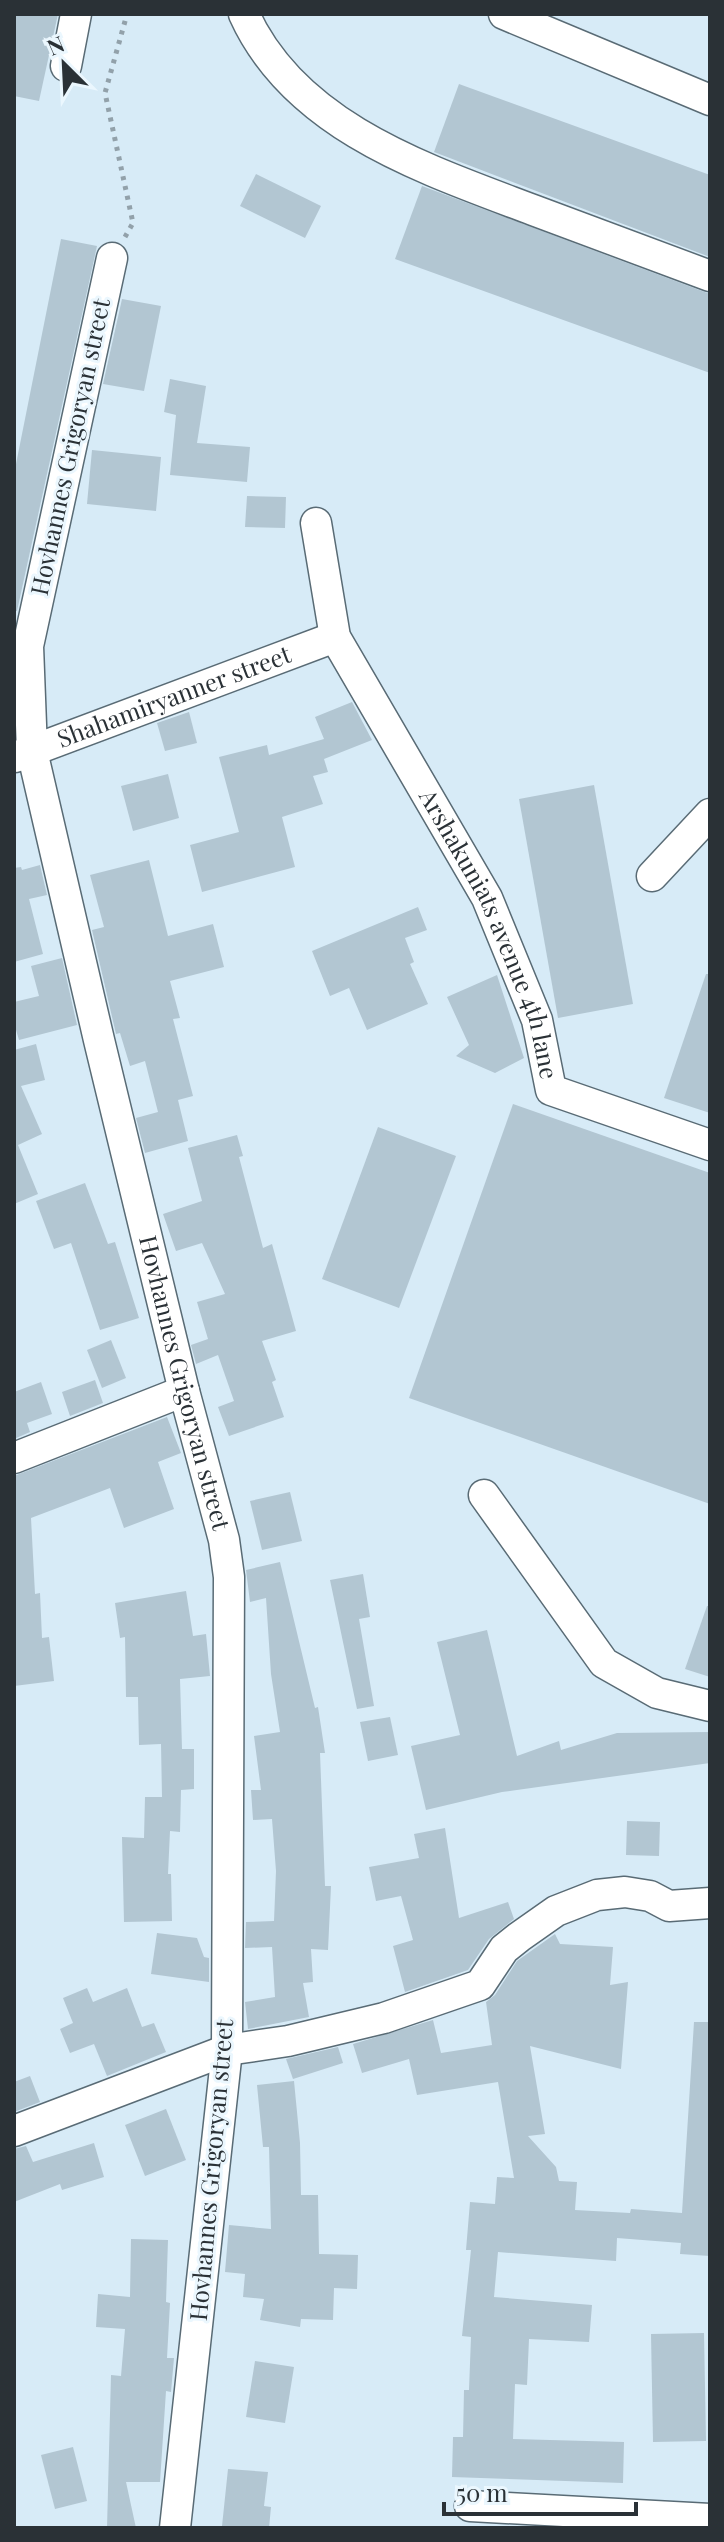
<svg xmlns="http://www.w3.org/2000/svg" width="724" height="2542" viewBox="0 0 724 2542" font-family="'Playfair Display',serif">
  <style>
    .building { fill: #b2c6d2 }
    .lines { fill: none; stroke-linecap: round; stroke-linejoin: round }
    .minor-casing { stroke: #596b75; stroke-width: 33 }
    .path { stroke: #92a1aa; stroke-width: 5; stroke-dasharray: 4 6; stroke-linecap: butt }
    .minor { stroke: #fff; stroke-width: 30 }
    .labels { text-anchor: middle; stroke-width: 6; stroke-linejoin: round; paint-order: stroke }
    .street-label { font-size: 24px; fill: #2a3136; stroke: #ebf7fe }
  </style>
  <rect width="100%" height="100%" fill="#d7ebf7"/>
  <g class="building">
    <path d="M14,14h44l-19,87 -25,-5z"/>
    <path d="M459,84l251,91v82l-276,-105z"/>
    <path d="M256,174l65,32 -16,32 -65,-32z"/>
    <path d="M422,186l288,108v79l-315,-114z"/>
    <path d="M61,239l36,7 -80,365h-3v-137z"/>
    <path d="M122,299l39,7 -17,85 -41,-7z"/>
    <path d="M170,379l36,7 -9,57 53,4 -3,35 -77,-7 6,-60 -12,-3z"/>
    <path d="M92,450l69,7 -5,54 -69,-7z"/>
    <path d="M247,496l39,1 -1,31 -40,-1z"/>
    <path d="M352,702l20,38 -48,19 4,13 -15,4 10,28 -41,13 13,50 -93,25 -12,-47 49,-13 -20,-75 48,-12 2,10 55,-16 -9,-22z"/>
    <path d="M189,712l8,31 -32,8 -8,-28z"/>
    <path d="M168,774l11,44 -46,13 -12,-45z"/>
    <path d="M594,785l39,219 -75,14 -39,-219z"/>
    <path d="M149,860l19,76 45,-12 11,43 -54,14 10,37 -7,1 20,77 -15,4 10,41 -43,12 -9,-35 22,-6 -13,-51 -15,5 -10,-33 -4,1 -24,-104 12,-3 -14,-52z"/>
    <path d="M40,865l7,30 -18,4 14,55 -29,8v-94l7,-1 1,3z"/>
    <path d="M418,907l9,23 -22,8 9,24 -4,2 18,40 -61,26 -18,-42 -19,8 -18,-45z"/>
    <path d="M62,958l15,67 -58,15 -5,-17v-21l25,-6 -8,-30z"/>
    <path d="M706,974h4v139l-46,-15z"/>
    <path d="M497,975l27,83 -29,15 -39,-17 13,-11 -22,-48z"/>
    <path d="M36,1044l9,36 -24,6 21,48 -24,11 20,49 -24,10v-154z"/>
    <path d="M513,1104l197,69v331l-301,-106z"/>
    <path d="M378,1127l78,29 -57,152 -77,-29z"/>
    <path d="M237,1135l6,21 -4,1 24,91 9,-4 24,87 -34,10 14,39 -4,2 12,35 -55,19 -11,-29 16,-6 -16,-46 -22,9 -5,-19 17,-6 -11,-37 28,-8 -23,-51 -26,8 -13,-37 39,-13 -14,-53z"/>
    <path d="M85,1183l23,61 7,-2 24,76 -39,12 -29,-87 -17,6 -18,-48z"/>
    <path d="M111,1340l15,38 -24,10 -15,-38z"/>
    <path d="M95,1380l8,23 -33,13 -8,-24z"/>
    <path d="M41,1382l11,32 -25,9 3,9 -16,7v-47z"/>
    <path d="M167,1417l14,36 -23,9 16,47 -50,19 -14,-40 -79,30 4,76 5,-1 2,45 7,-1 5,44 -40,5v-210z"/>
    <path d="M290,1492l12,49 -40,9 -12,-49z"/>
    <path d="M280,1562l35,146 3,-1 7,46h-5l5,133h6l-3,64 -17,-1 2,33 -10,1 6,34 -61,12 -3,-27 30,-5 -3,-50 -27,1 1,-26 28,-1 2,-50 -4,-52 -19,1 -2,-30h10l-7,-54 26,-4 -9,-58 -5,-76 -16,4 -4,-32z"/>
    <path d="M363,1574l7,43 -11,2 15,87 -17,3 -27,-129z"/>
    <path d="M186,1591l7,45 13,-2 4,42 -30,3 2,70h12v40l-13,1 -1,42 -10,-1 -2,43h3l1,47 -48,1 -2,-85 22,1 1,-41h17l-1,-53 -22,1 -1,-48h-12l-1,-60 -5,1 -5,-35z"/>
    <path d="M707,1606h3v71l-25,-8z"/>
    <path d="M487,1630l30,126 42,-15 2,9 56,-17 93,-1v31l-208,29 -76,18 -15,-64 49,-11 -23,-93z"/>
    <path d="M390,1717l8,38 -30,6 -8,-39z"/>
    <path d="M627,1821l33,1 -1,34 -33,-1z"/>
    <path d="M445,1828l14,90 49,-16 6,17 -25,20 -21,31 -63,22 -12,-46 20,-6 -12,-44 -25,5 -7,-34 50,-9 -5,-24z"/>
    <path d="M157,1933l40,5 7,19 5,1v24l-58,-8z"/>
    <path d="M555,1934l5,10 53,3 -3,38 18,-3 -7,87 -91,-23 15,88 -17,2 28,31 3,14 18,1 -2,28 55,3 1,-4 51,4 12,-191h16v234l-30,-2 1,-11 -64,-5 -1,23 -118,-9 -4,45 98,8 -3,37 -60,-3 -2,46 -12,-1 -2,55 111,3 -1,41 -171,-6 1,-40h10l1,-47h5l2,-53 -9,-1 9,-86h-5l4,-48 25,2 2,-27 17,1 -16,-96 -81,13 -8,-36 -47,14 -9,-29 80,-24 8,33 51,-8 -6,-43 9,-7 22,-34z"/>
    <path d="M87,1988l6,14 34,-14 15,39 12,-4 12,29 -59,24 -13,-32 -24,9 -10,-24 13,-6 -10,-25z"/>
    <path d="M338,2047l5,16 -50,16 -7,-20z"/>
    <path d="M30,2076l10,26 -26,10v-30z"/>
    <path d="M294,2081l6,62 1,52h17l1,59 39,1 -1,34 -23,-1 -1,32 -32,-1 -1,8 -40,-7 4,-21 -21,-2 2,-23 -20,-2 4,-47 42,4 -2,-82h-6l-6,-62z"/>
    <path d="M166,2109l20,51 -41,16 -20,-51z"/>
    <path d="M94,2143l10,34 -42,13 -2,-6 -46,18v-53l12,-3 7,16z"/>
    <path d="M131,2239l37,1 -2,62 4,1 -3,55h7l-3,34 -5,-1 -6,91h-34l10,46h-29l4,-153 10,1 4,-47 -29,-2 2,-33 32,3z"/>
    <path d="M704,2333l2,108 -53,1 -2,-108z"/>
    <path d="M255,2361l39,6 -9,56 -39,-6z"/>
    <path d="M73,2447l14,54 -32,8 -14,-54z"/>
    <path d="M228,2469l40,3 -4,34 7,1 -2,21 -47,-2z"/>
  </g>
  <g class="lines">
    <defs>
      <g id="minor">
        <path d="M244,14c51,113 181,155 289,196 59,22 118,44 177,66"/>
        <path d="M504,14l206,86"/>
        <path d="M66,66l10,-52"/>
        <path id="s1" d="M112,258l-84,388 4,105 67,289 85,351 40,149 5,37 -2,473 -52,478"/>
        <path id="s2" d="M316,523l19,114 152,261 50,122 14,70 159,55"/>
        <path id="s3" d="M15,757l320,-120"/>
        <path d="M652,876l58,-62"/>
        <path d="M14,1458l170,-67"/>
        <path d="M484,1495l120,168 53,30 53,13"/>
        <path d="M14,2131l213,-81 61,-9 96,-23 96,-33 24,-36 15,-12 37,-26 41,-16 28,-3 25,4 19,10 41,-3"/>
        <path d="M470,2506l240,13"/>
      </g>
    </defs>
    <use href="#minor" class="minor-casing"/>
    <path class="path" d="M125,237l8,-14 -28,-130 22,-79"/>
    <use href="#minor" class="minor"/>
  </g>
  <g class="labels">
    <g class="street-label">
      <text transform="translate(71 447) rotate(-78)" y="8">Hovhannes Grigoryan street</text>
      <text dy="8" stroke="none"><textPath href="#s3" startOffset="170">Shahamiryanner street</textPath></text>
      <text dy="8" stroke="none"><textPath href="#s2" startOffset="452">Arshakuniats avenue 4th lane</textPath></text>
      <text dy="8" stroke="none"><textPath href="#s1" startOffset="1152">Hovhannes Grigoryan street</textPath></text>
      <text transform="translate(212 2170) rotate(-85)" y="8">Hovhannes Grigoryan street</text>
    </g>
  </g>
  <rect width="724" height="2542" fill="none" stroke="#2a3136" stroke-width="32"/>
  <g transform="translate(64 64) rotate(336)" stroke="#ebf7fe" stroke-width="6" paint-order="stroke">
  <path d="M0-6L14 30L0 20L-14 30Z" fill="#2a3136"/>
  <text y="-12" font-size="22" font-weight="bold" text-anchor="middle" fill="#2a3136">N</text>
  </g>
  <path d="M444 2502v12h192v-12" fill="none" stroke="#2a3136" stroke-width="4"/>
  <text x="456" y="2502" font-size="24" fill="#2a3136" stroke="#ebf7fe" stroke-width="6" paint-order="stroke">50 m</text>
</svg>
